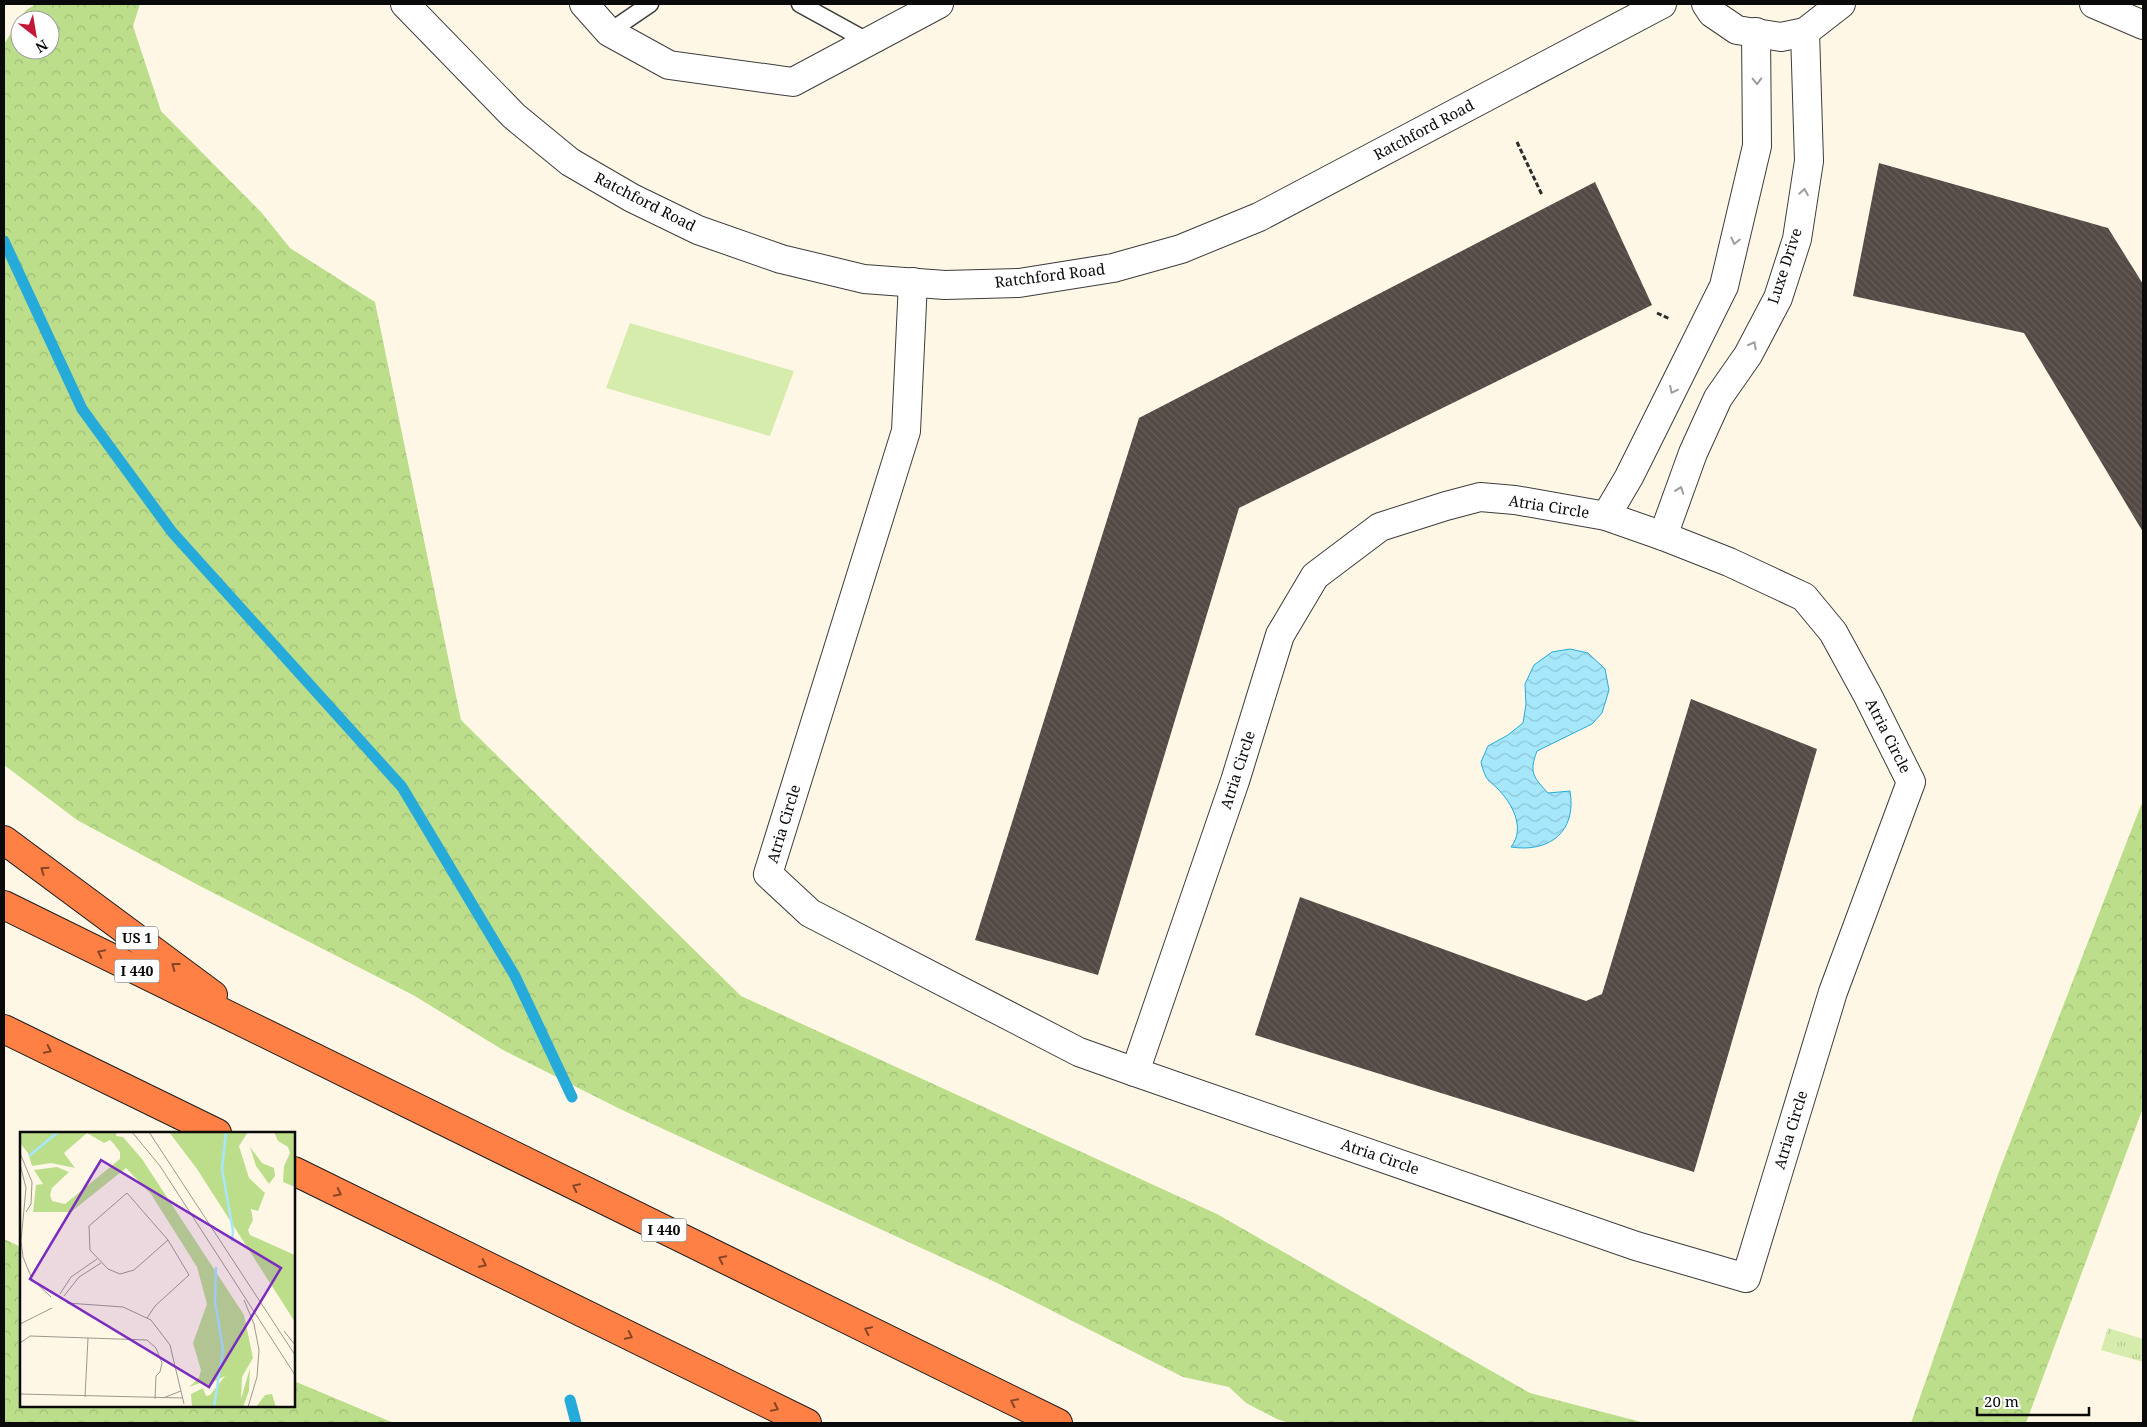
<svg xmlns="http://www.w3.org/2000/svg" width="2147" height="1427" viewBox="0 0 2147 1427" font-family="'Noto Serif',serif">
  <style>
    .grass { fill: url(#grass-tufts) }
    .forest { fill: url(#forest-crowns); fill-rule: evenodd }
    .park { fill: #d6ecad }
    .water { fill: url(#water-waves); stroke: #26aad9 }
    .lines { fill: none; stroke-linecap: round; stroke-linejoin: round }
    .stream { stroke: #26aad9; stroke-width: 11 }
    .building { fill: url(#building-back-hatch) }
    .lane-casing { stroke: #3d3d3d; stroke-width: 19 }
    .street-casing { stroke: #3d3d3d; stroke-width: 30 }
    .highway-casing { stroke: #1b1b1b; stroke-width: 30 }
    .path { stroke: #2c2c2c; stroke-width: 3; stroke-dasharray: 5 2.5; stroke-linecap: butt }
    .lane { stroke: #fff; stroke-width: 16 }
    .street { stroke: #fff; stroke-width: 28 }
    .highway { stroke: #ff8044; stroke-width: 28 }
    .oneway { stroke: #9d9d9d }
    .oneway2 { stroke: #844527 }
    .labels { text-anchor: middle; stroke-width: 5; stroke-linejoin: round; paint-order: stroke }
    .shield { fill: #fff; stroke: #545454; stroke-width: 1 }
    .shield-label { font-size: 14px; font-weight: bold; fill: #0a0a0a }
    .street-label { font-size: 15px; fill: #0a0a0a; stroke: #fff }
    .inset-river { fill: none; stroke: #a6e7fc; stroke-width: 2.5 }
    .inset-road { fill: none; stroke: #9d988e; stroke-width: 1 }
    .view { fill: #7b2cbf; fill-opacity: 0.15; stroke: #7b2cbf; stroke-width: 2.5 }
    .inset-edge { fill: none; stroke: #0a0a0a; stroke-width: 2.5 }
  </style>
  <defs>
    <pattern id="grass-tufts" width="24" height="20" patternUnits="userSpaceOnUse" patternTransform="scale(1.25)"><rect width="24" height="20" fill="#d6ecad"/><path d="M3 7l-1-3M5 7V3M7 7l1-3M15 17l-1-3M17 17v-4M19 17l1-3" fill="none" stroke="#b6c994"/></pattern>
    <pattern id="forest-crowns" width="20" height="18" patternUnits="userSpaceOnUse" patternTransform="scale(1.25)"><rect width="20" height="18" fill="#bcde8b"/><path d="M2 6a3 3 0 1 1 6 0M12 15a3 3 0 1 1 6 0" fill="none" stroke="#a0bd77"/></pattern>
    <pattern id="water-waves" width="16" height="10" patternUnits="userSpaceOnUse" patternTransform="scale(1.25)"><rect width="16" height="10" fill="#a6e7fc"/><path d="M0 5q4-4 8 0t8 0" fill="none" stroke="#8ec5d7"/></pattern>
    <pattern id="building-back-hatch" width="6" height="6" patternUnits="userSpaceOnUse" patternTransform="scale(1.25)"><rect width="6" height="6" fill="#534945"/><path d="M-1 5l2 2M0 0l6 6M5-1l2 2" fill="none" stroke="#675f5c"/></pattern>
  </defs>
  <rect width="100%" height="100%" fill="#fff7e6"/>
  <path class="grass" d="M2108,1328l35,11v23l-42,-12z"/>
  <g class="forest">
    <path d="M36,4h104l-7,22 28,85 100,101 29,36 85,54 86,418 280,276 476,218 313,179 115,30h-356l-12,-4 -31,-16 -17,-16 -46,-10 -188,-95 -375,-173 -117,-59 -90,-55 -215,-110 -121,-65 -73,-55v-721l22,-34zM20,20h30v30h-30z"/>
    <path d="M2143,804v304l-117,315h-115l87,-249 143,-369z"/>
    <path d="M4,1239l17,8v159h273v-25l100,42h-390z"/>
  </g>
  <path class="park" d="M630,323l164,48 -24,65 -164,-48z"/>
  <path class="water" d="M1570,649l18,4 17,16 4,21 -7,23 -10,11 -55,27c-8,21 -4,26 11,42l22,-2c7,41 -21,62 -59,56 15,-19 1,-44 -14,-59 -4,-4 -9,-7 -11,-11 -2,-4 -4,-10 -5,-15l7,-16 20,-11 15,-12 3,-19 -1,-20 9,-19 18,-13z"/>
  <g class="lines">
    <g class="stream">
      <path d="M4,241l78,168 90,123 230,255 113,189 57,121"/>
      <path d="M570,1400l6,23"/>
    </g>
  </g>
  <g class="building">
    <path d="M1879,163l229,65 35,56v248l-119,-199 -171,-37z"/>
    <path d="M1595,182l57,123 -413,203 -141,467 -123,-35 164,-522z"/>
    <path d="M1691,699l126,50 -123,423 -439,-137 45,-138 286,104 16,-7z"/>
  </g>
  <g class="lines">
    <defs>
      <g id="lane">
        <path d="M800,4l69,38"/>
        <path d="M609,32l41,-28"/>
      </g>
      <g id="street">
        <path d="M405,4l109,112 56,46 62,36 66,32 83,29 83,20 81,6 74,-2 94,-15 68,-19 78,-32 403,-213"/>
        <path d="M584,4l25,28 60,33 124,17 146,-78"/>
        <path d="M1706,4l6,9 25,17 44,7 24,-5 36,-28"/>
        <path d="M2094,4l49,21"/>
        <path d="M913,282l-7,149 -138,443 42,39 269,139 56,20"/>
        <path d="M1480,497l35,3 91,16 57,20 66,26 75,35 29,35 35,64 43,86 -78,210 -87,286 -110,-32 -501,-174 100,-291 45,-146 35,-59 65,-49 66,-21z"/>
        <path d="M1606,516l23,-39 95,-191 33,-140 -1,-114"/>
        <path d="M1663,536l30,-83 25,-55 30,-43 30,-57 19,-59 12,-78 -4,-129"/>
      </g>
      <g id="highway">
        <path d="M4,840l209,155"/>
        <path d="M4,905l1054,518"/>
        <path d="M4,1029l213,104"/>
        <path d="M294,1171l513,252"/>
      </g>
    </defs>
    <use href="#lane" class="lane-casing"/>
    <use href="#street" class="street-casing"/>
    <use href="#highway" class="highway-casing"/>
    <g class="path">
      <path d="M1517,142l25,53"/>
      <path d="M1657,313l13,6"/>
    </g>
    <use href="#lane" class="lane"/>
    <use href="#street" class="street"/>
    <use href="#highway" class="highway"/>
  </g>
  <defs><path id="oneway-chevron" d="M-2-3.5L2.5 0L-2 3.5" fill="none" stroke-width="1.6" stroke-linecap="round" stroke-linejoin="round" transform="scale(1.25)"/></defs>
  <g class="oneway">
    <use href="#oneway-chevron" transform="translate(1757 81) rotate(88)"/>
    <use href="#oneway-chevron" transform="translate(1804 192) rotate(-81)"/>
    <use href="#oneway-chevron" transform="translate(1735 241) rotate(103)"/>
    <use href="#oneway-chevron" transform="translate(1753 345) rotate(-62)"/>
    <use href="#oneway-chevron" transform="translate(1673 390) rotate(116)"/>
    <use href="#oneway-chevron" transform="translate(1680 490) rotate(-70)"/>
  </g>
  <g class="oneway2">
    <use href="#oneway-chevron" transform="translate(44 870) rotate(-145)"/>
    <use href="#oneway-chevron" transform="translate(101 953) rotate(-154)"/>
    <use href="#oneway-chevron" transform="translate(175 966) rotate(-143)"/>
    <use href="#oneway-chevron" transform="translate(48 1050) rotate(26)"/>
    <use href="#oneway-chevron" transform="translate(576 1187) rotate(-154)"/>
    <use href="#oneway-chevron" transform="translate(338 1193) rotate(26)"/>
    <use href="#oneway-chevron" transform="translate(722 1259) rotate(-154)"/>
    <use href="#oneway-chevron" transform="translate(483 1264) rotate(26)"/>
    <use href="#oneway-chevron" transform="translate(868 1330) rotate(-154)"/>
    <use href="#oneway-chevron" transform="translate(629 1336) rotate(26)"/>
    <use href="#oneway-chevron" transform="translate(1014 1402) rotate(-154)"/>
    <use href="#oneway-chevron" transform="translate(775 1408) rotate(26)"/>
  </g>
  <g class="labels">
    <g class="shield">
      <rect x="116" y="926.5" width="42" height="23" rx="4"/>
      <rect x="114.5" y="959.5" width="45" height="23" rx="4"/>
      <rect x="641.5" y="1218.5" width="45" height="23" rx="4"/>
    </g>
    <g class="shield-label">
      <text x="137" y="943">US 1</text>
      <text x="137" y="976">I 440</text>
      <text x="664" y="1235">I 440</text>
    </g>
    <g class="street-label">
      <text transform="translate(1424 130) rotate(-28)" y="5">Ratchford Road</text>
      <text transform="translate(645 202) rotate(27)" y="5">Ratchford Road</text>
      <text transform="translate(1785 266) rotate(-72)" y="5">Luxe Drive</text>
      <text transform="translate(1050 276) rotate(-7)" y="5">Ratchford Road</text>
      <text transform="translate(1549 507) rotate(9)" y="5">Atria Circle</text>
      <text transform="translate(1888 736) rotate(63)" y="5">Atria Circle</text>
      <text transform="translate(1238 770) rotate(-72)" y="5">Atria Circle</text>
      <text transform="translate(784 824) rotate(-73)" y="5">Atria Circle</text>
      <text transform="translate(1791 1130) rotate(-73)" y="5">Atria Circle</text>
      <text transform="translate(1380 1157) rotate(19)" y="5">Atria Circle</text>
    </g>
  </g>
  <g transform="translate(20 1132)">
    <rect width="275" height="275" fill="#fff7e6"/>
    <path d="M0,0h97l-1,4 7,1 19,22 102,156 9,43 -11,19 -1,22 9,-31 -1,23 -6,16h-51l-1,-13 12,-6 3,8 4,-1 15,-19 -18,9 -7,-2 -11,4 10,-9 2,-8 -8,-27 14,-39 -10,-37 -46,-73 -25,-26 -55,44h-38l3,-27 7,-1 -9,-14 23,-3 12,5 -17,16 -2,7 2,6 13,3 55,-45v-7l-7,-9 -3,-3 -6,3 -17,-10 -23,20 11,15 -24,-5 -19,3 -4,-13 -8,-10zM149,0h79l-9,14 10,32 16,15 -7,18 -7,-2 2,11 -5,10 2,5 45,20v67l-98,-153zM254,0h21v55l-12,-5 1,-16 6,-13 -2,-6 -10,-6zM230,15l12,16 12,5 1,8 -6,8 -13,-18zM252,262l4,13h-20l9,-12z" fill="#bcde8b"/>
    <path class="inset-river" d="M206,0l-4,37 11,62 -1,10M9,24l29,-24M194,275l9,-58 -8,-48 1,-34"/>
    <path class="inset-road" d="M112,0l28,34 135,209M129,0l146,223M0,21l12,29 -1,22 -5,8M0,32l6,24 -5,53 2,16 9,22 19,18M107,61l41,47 -34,30 -14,4 -12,-5 -18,-19 -1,-24zM40,162l11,-17 26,-18M44,164l15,-19 22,-14M224,168l10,24 5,26 -2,27 -9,30M47,171l56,4 28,13 19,25 14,59M127,186l8,-12 34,-31 -21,-35M0,192l32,-16M264,199l11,14M0,211l10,-7 117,4 9,8 6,15 -2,9 -4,4 -1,23M0,262l163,4M65,265l3,-59M143,266l18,-7"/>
    <path class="view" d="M81,28l180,108 -72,119 -179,-108z"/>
    <rect width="275" height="275" class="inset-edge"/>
  </g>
  <rect width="2147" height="1427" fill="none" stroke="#0a0a0a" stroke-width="10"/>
  <g transform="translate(35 35) rotate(149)"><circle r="24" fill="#ffffff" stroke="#9d9d9d"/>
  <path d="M0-4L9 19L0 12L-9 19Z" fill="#c41737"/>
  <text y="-8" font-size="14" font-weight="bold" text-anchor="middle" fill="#0a0a0a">N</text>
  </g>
  <path d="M1977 1407v8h112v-8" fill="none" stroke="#0a0a0a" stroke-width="2.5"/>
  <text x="1984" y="1407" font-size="15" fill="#0a0a0a" stroke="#ffffff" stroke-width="4" paint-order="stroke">20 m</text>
</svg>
